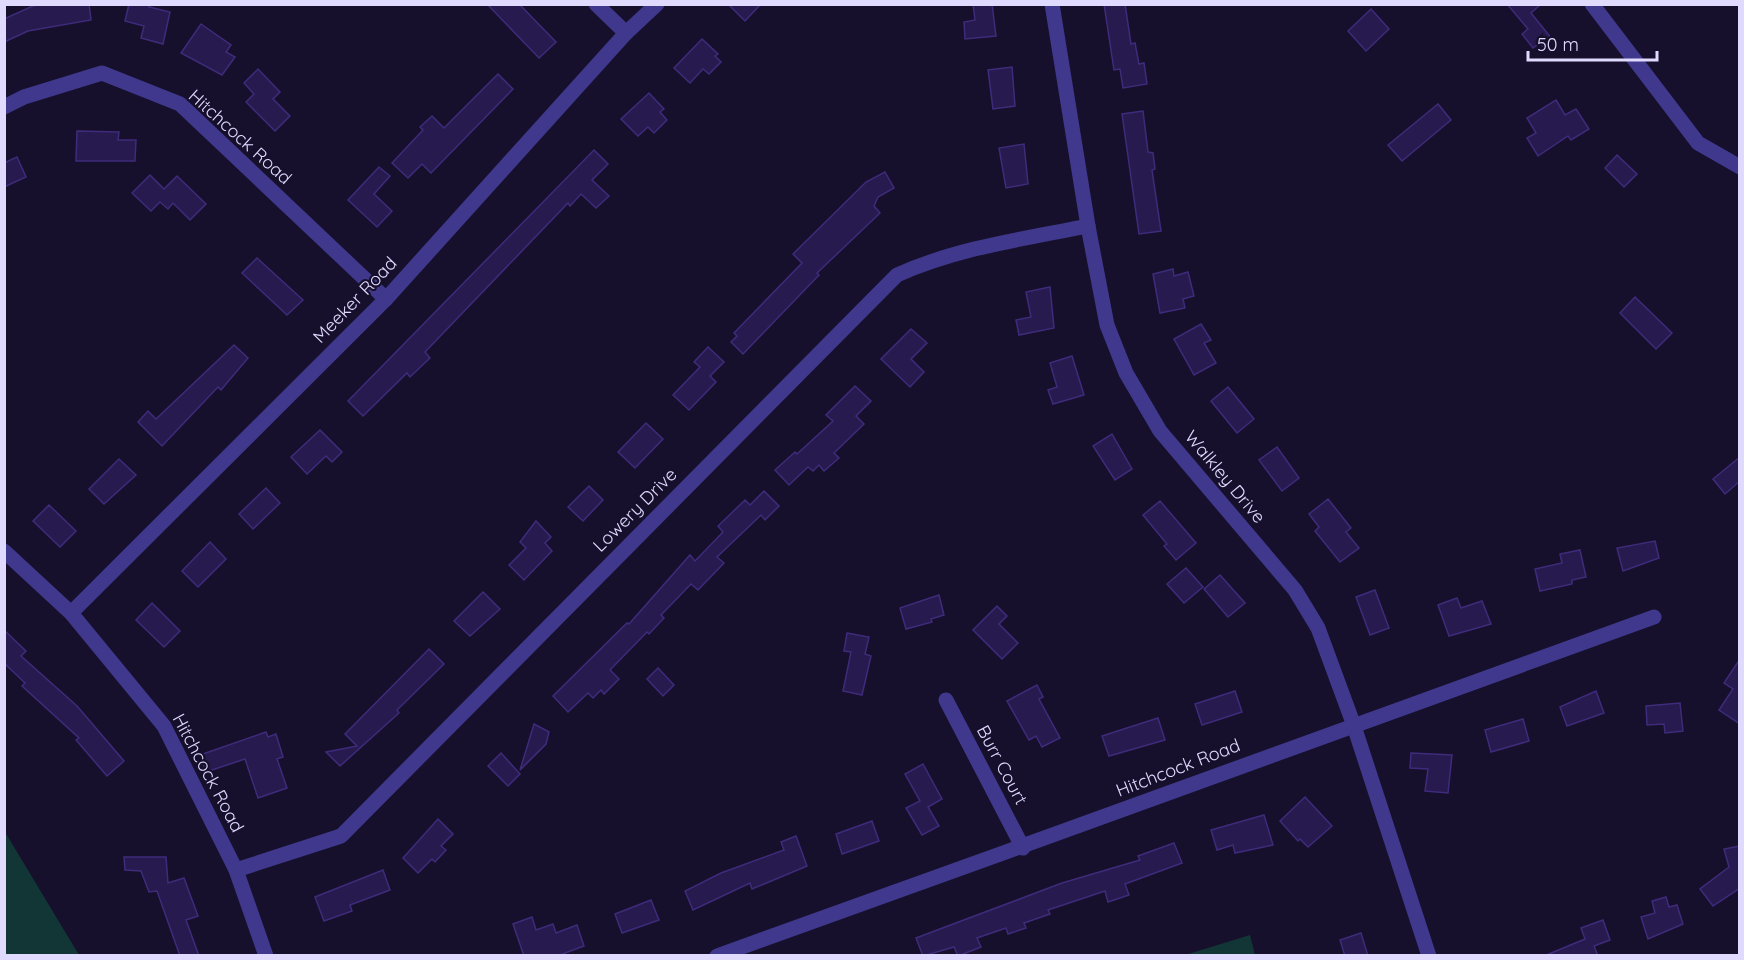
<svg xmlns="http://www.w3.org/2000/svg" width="1744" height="960" viewBox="0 0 1744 960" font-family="Quicksand,sans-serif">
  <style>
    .green { fill: #123636 }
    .building { fill: #271a4e; stroke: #3f2b7b; stroke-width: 1.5 }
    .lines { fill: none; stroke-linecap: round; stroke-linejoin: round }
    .minor { stroke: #3f388d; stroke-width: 15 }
    .tertiary { stroke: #3f388d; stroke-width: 15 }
    .labels { text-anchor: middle; stroke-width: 4.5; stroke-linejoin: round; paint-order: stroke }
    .street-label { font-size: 18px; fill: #e0daff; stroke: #16102c }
  </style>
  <rect width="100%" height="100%" fill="#16102c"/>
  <g class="green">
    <path d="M4,832h1l74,123h-74z"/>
    <path d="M1250,935l5,20h-70z"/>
  </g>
  <g class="building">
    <path d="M89,4l2,16 -63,11 -24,11v-23l31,-14z"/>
    <path d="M129,4h21l-1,3 21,5 -7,32 -22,-6 3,-12 -19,-5z"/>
    <path d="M487,4h32l37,38 -17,16z"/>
    <path d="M728,4h33l-16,17z"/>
    <path d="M973,4h19l4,32 -31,3 -1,-17 11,-2z"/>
    <path d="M1104,4h21l6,40 4,-1 4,21 5,-1 3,21 -24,4 -3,-19 -6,1z"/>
    <path d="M1507,4h34l-10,9 21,26 -9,8 -3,-4 -7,5 -11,-14 6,-5z"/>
    <path d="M1371,9l18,20 -23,22 -18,-20z"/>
    <path d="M201,24l30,21 -5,7 9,5 -13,18 -41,-22z"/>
    <path d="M702,39l16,15 -3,2 6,6 -12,12 -6,-5 -13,14 -16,-15z"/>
    <path d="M1012,67l3,39 -22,3 -5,-39z"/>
    <path d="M258,69l22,23 -7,7 17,17 -15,15 -29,-29 8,-8 -10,-11z"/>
    <path d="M498,74l15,15 -82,84 -9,-9 -14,14 -16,-15 31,-33 -3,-3 12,-11 12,12z"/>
    <path d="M649,93l15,16 -4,3 7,8 -13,13 -6,-6 -10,9 -17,-17z"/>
    <path d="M1556,100l9,15 11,-6 13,20 -18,11 -3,-4 -30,20 -11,-18 9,-5 -9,-15z"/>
    <path d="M1438,104l13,16 -49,41 -14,-16z"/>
    <path d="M1143,111l5,41 5,1 2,16 -3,1 9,61 -22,3 -17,-120z"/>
    <path d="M77,131l42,1 -1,8h18l-1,21h-59z"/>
    <path d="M1024,144l4,40 -22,4 -7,-40z"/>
    <path d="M594,150l14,14 -16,16 17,16 -13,12 -15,-14 -11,12 -2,-3 -143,149 5,6 -20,19 -3,-4 -44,43 -15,-15z"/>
    <path d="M1617,155l20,19 -13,13 -19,-19z"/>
    <path d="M17,157l9,20 -22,10v-24z"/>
    <path d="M379,167l11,9 -16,18 18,17 -15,16 -29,-27z"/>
    <path d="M885,172l9,16 -16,9 -4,9 6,7 -63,60 2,2 -76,79 -12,-12 6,-6 -3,-3 68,-70 -9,-9 73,-72z"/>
    <path d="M150,175l14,14 13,-13 29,28 -16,16 -17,-17 -5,6 -8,-7 -9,9 -19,-18z"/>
    <path d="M257,258l46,42 -16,15 -45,-42z"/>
    <path d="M1173,269l1,7 14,-4 6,24 -11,3 2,9 -25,5 -7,-39z"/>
    <path d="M1050,287l4,41 -35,7 -3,-15 15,-3 -5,-25z"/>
    <path d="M1635,297l37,36 -16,16 -36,-36z"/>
    <path d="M1201,324l10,16 -7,3 12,20 -22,12 -20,-36z"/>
    <path d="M911,329l16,14 -16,16 13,13 -14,15 -29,-28z"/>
    <path d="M234,345l14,13 -27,32 -3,-3 -56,59 -24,-24 10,-11 8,8z"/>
    <path d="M708,347l16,15 -14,14 6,6 -27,28 -16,-15 27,-28 -6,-5z"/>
    <path d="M1072,356l12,39 -31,9 -5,-14 9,-3 -7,-24z"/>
    <path d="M855,386l16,15 -15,15 8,8 -30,29 5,5 -15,13 -5,-6 -6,6 -5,-4 -19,18 -14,-15 20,-18 2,2 36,-33 -7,-6z"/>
    <path d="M1228,387l26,32 -17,14 -26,-32z"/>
    <path d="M646,423l17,16 -28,29 -17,-16z"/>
    <path d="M320,430l22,22 -10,10 -6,-6 -19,18 -16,-17z"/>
    <path d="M1112,434l20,35 -17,11 -22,-34z"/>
    <path d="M1277,447l22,31 -17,13 -23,-31z"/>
    <path d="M1740,457v24l-15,13 -12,-15z"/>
    <path d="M119,459l17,16 -32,29 -15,-15z"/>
    <path d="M589,486l14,14 -20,21 -15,-14z"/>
    <path d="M266,488l14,15 -27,26 -14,-15z"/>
    <path d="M764,491l15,15 -14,14 -4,-5 -44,42 7,6 -26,27 -7,-6 -30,31 3,3 -15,16 -2,-2 -37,38 9,9 -15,15 -3,-4 -8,8 -5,-5 -20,19 -15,-16 74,-73 2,1 61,-69 5,6 28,-29 -5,-6 27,-26 5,5z"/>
    <path d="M1328,499l23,29 -5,4 13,16 -19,14 -25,-31 4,-4 -10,-13z"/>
    <path d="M1160,501l36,42 -20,17 -12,-14 3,-2 -24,-29z"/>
    <path d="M49,505l27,26 -16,16 -27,-26z"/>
    <path d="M536,521l15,16 -6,6 7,8 -28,29 -15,-15 17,-17 -6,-6z"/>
    <path d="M1655,541l4,17 -36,13 -6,-23z"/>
    <path d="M210,542l16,17 -28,28 -16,-16z"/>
    <path d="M1580,550l6,27 -14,3v4l-32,7 -5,-22 27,-6 -2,-9z"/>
    <path d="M1186,568l17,19 -19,16 -17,-19z"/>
    <path d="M1220,575l25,28 -17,14 -24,-28z"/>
    <path d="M1375,590l14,38 -19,7 -14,-38z"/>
    <path d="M483,592l17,17 -30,27 -16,-15z"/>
    <path d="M939,595l5,20 -13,4 1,3 -26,7 -6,-21z"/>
    <path d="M1457,598l4,10 21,-7 9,23 -42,12 -11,-31z"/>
    <path d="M152,603l28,28 -16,16 -28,-27z"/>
    <path d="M997,606l10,10 -8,8 19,19 -16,16 -29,-29z"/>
    <path d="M4,630l22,21 -5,5 56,50 47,55 -17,15 -31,-36 3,-2 -57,-52 3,-3 -21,-20z"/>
    <path d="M847,633l22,4 -4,17 6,2 -9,39 -19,-4 8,-39 -7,-1z"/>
    <path d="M429,649l15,15 -47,46 2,3 -59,53 -14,-14 31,-6 -12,-12z"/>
    <path d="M1740,659v65l-21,-14 14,-21 -9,-6z"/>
    <path d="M658,668l16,17 -11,11 -16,-17z"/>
    <path d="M1037,685l6,12 -4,2 21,39 -18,9 -6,-11 -7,4 -22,-39z"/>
    <path d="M1235,691l7,21 -40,13 -7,-21z"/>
    <path d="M1596,691l8,22 -37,13 -7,-19z"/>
    <path d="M1680,703l3,28 -18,2 -1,-9 -17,1 -1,-19z"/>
    <path d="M1158,718l7,22 -56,16 -7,-20z"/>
    <path d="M1523,719l6,22 -38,11 -6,-22z"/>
    <path d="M534,724l15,8 -3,12 -26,26z"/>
    <path d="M266,732l2,5 8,-3 7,23 -6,2 10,29 -29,10 -13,-39 -39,13 -6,-17z"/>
    <path d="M501,753l19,21 -12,12 -20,-20z"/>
    <path d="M1411,753l41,2 -4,38 -23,-2 3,-22 -18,-1z"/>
    <path d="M923,764l19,35 -14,8 11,19 -17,9 -16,-27 14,-7 -15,-27z"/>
    <path d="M1305,797l27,29 -24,21 -8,-8 -2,2 -18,-20z"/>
    <path d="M1264,815l9,30 -38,8 -2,-8 -16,5 -6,-20z"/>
    <path d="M438,819l15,15 -12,12 5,4 -11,12 -3,-3 -14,14 -15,-15z"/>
    <path d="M872,821l7,20 -37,13 -6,-20z"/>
    <path d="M796,836l11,30 -55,23 -2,-6 -57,27 -8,-19 36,-18 63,-23 -3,-8z"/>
    <path d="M1174,843l8,20 -57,21 4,11 -21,7 -3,-11 -57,19 2,4 -26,9 2,5 -18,6 -2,-6 -29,10 4,9 -23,9 -4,-9 -31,9 -7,-18 146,-55 78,-23 -2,-4z"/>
    <path d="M1740,846v42l-27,18 -13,-17 29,-22 -5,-18z"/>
    <path d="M124,857h42l2,26 16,-5 14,38 -12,4 13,36h-19l-23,-65 -8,1 -8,-21 -16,-1z"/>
    <path d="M383,870l7,20 -40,15 2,6 -28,10 -9,-24z"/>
    <path d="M1666,897l3,10 8,-2 6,19 -35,15 -7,-22 14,-4 -3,-12z"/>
    <path d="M651,900l8,20 -37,13 -7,-19z"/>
    <path d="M532,917l4,13 17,-6 3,9 21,-8 7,21 -27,10h-33l-11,-32z"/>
    <path d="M1603,920l7,20 -16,6 4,10h-54l41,-17 -4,-11z"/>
    <path d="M1361,933l7,23h-23l-5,-16z"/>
  </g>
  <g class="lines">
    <g class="minor">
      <path d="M596,4l30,29"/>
      <path d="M1052,4l36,222 19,99 19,48 34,58 135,159 23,38 35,95 76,233"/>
      <path d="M4,107l20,-10 78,-24 78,31 206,195"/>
      <path d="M4,551l67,62 93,113 72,144 30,86"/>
      <path d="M71,613l315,-314 240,-266 31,-29"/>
      <path d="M946,700l77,148"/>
      <path d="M236,870l105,-34 556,-561c60,-27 126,-36 191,-49"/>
      <path d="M717,956c313,-111 623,-228 937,-339"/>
    </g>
    <path class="tertiary" d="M1592,4l106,139 42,24"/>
  </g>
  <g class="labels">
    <g class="street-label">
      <text transform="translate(240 137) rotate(42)" y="6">Hitchcock Road</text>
      <text transform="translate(355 300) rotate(-46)" y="6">Meeker Road</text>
      <text transform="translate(1225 477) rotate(50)" y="6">Walkley Drive</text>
      <text transform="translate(635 510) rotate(-45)" y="6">Lowery Drive</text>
      <text transform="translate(1002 765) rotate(62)" y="6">Burr Court</text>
      <text transform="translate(1178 768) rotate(-21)" y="6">Hitchcock Road</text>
      <text transform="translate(208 773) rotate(62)" y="6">Hitchcock Road</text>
    </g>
  </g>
  <rect width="1744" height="960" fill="none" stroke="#e0daff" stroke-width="12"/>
  <path d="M1528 51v9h129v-9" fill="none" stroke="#e0daff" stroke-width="3"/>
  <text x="1537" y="51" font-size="18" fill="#e0daff" stroke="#16102c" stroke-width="4.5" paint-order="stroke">50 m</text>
</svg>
